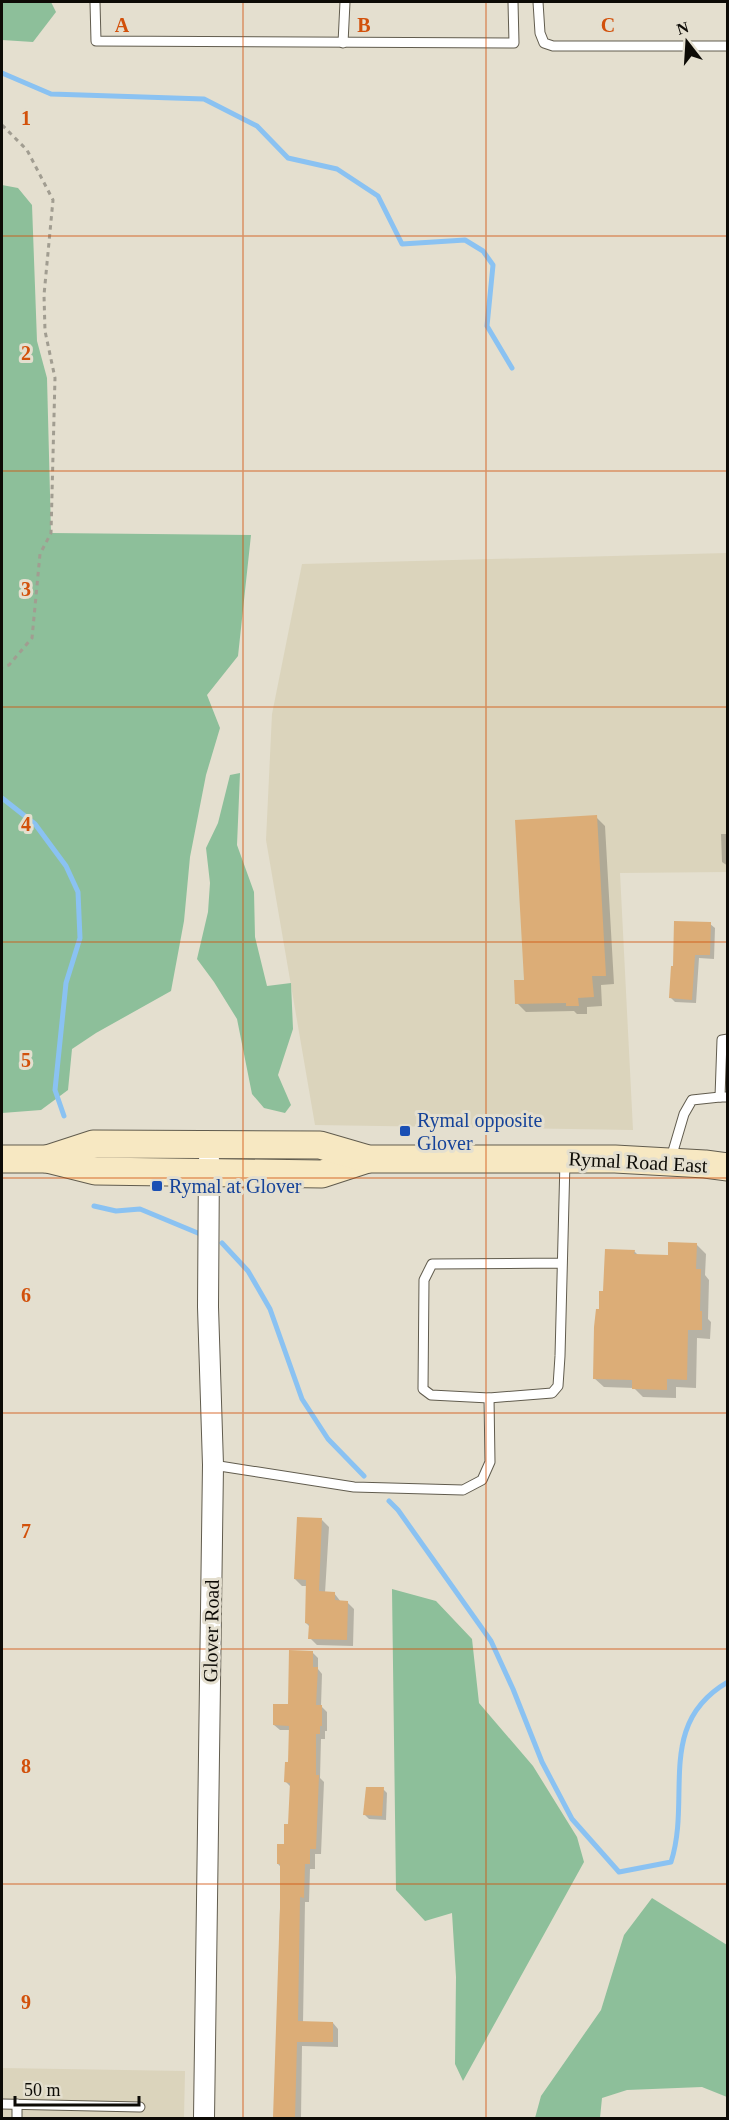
<svg xmlns="http://www.w3.org/2000/svg" width="729" height="2120" viewBox="0 0 729 2120" font-family="Georgia,serif">
  <style>
    .built { fill: #dbd4bc }
    .green { fill: #8dbf9a }
    .shadow { fill: #0003 }
    .lines { fill: none; stroke-linecap: round; stroke-linejoin: round }
    .stream { stroke: #8ac2f2; stroke-width: 5 }
    .building { fill: #dcad77 }
    .lane-casing { stroke: #615c4e; stroke-width: 11 }
    .street-casing { stroke: #615c4e; stroke-width: 22 }
    .secondary-casing { stroke: #615c4e; stroke-width: 29 }
    .path { stroke: #a19d91; stroke-width: 3; stroke-dasharray: 4.5 4.5; stroke-linecap: butt }
    .lane { stroke: #fff; stroke-width: 9 }
    .street { stroke: #fff; stroke-width: 20 }
    .secondary { stroke: #f7e8c2; stroke-width: 27 }
    .grid { fill: none; stroke: #d2510b; stroke-width: 1.5; stroke-opacity: 0.55 }
    .transit-dot { fill: #1a4fb4; stroke: #e4dfcf; stroke-width: 2 }
    .labels { text-anchor: middle; stroke-width: 6; stroke-linejoin: round; paint-order: stroke }
    .transit-label { font-size: 20px; fill: #164399; stroke: #e4dfcf; text-anchor: start }
    .street-label { font-size: 20px; fill: #0d0b06; stroke: #e4dfcf }
    .grid-label { font-size: 20px; text-anchor: middle; font-weight: bold; fill: #d2510b; stroke: #e4dfcf; stroke-width: 6; stroke-linejoin: round; paint-order: stroke }
  </style>
  <rect width="100%" height="100%" fill="#e4dfcf"/>
  <g class="built">
    <path d="M727,553v319l-107,1 13,257 -318,-5 -49,-285 6,-126 30,-150z"/>
    <path d="M2,2068l183,3 -1,47h-182z"/>
  </g>
  <g class="green">
    <path d="M2,2h49l5,10 -23,30 -31,-2z"/>
    <path d="M2,185l16,3 14,17 5,136 10,37 4,155 200,2 -13,121 -31,39 13,33 -14,47 -16,82 -6,64 -13,70 -75,42 -24,16 -4,41 -27,20 -39,3z"/>
    <path d="M240,773l-3,72 17,47 1,45 12,49 24,-3 2,46 -15,46 13,30 -6,8 -21,-5 -12,-14 -15,-75 -23,-37 -17,-23 11,-47 2,-29 -4,-35 12,-25 12,-48z"/>
    <path d="M392,1589l44,12 36,38 7,64 54,63 44,71 7,25 -121,219 -8,-17 1,-87 -4,-64 -27,8 -29,-31z"/>
    <path d="M652,1898l75,47v152l-25,-10 -75,3 -25,8 -2,20h-65l6,-22 60,-86 23,-75z"/>
  </g>
  <g class="shadow">
    <path d="M596,817l9,9 9,158 -13,1 1,21 -15,1v7h-10l-3,-3 -48,1 -9,-9z"/>
    <path d="M721,834h7v32l-6,-4z"/>
    <path d="M710,924l5,4 -1,31 -15,-1 -3,45 -21,-1 -4,-4z"/>
    <path d="M696,1244l10,10 -1,21 4,5 -1,39 3,3 -1,17 -13,-1 -1,50 -20,-1v11l-33,-1 -9,-9 -30,-1 -10,-9 6,-67 5,-19 29,-41 4,4 31,1z"/>
    <path d="M322,1520l7,7 -4,66h9l7,9h6l7,7 -1,37 -36,-1 -7,-7v-11l-4,-4 1,-37h-5l-7,-7z"/>
    <path d="M312,1652l6,6v11l4,5 -1,32 6,6v19h-2v8h-4l-1,39 4,4 -3,72h-6v15h-5l-1,33h-4l-2,121h30l5,6v18l-36,-1 -1,72h-26l6,-251 -3,-3 8,-18 3,-21 2,-38 -5,-5 3,-19 1,-33h-10l-6,-5 15,-19z"/>
    <path d="M383,1789l4,4 -1,27 -17,-1 -4,-4z"/>
  </g>
  <g class="lines">
    <g class="stream">
      <path d="M2,73l49,21 153,5 53,27 31,32 49,11 41,27 24,48 63,-4 18,11 10,14 -6,61 25,42"/>
      <path d="M2,798l33,26 31,42 12,26 2,46 -14,45 -11,107 9,26"/>
      <path d="M94,1206l22,5 24,-2 65,27"/>
      <path d="M222,1243l26,28 22,38 32,90 26,40 36,37"/>
      <path d="M389,1501l9,9 93,131 22,48 29,73 30,57 47,53 52,-10c21,-65 -16,-138 57,-180"/>
    </g>
  </g>
  <g class="building">
    <path d="M597,815l9,161h-14l2,21 -16,1 1,8h-13v-3l-51,1 -1,-24h10l-9,-160z"/>
    <path d="M674,921l37,1 -1,33h-15l-3,45 -23,-2 2,-32h2z"/>
    <path d="M668,1242l29,1 -1,26h5l-1,42h2v19h-14l-1,50 -20,-1v11l-35,-1v-9l-39,-1 1,-52 2,-18h3v-18h4l2,-42 30,1 -1,4 34,1z"/>
    <path d="M297,1517l25,1 -3,73 16,1v8l13,1 -1,39 -39,-1 1,-15 -4,-1 1,-43 -12,-1z"/>
    <path d="M289,1650l24,1v16h5l-2,38h6v21h-2v8h-4v41h3l-3,74h-6v15h-5l-1,34 -4,-1 -2,124 35,1v20h-36l-2,76h-22l7,-210v-44h-3v-20h7v-20h4l2,-41 -6,-1 1,-20h3l1,-36 -16,-1v-21h15z"/>
    <path d="M366,1787h18l-2,29 -19,-1z"/>
  </g>
  <g class="lines">
    <defs>
      <g id="lane">
        <path d="M95,2l1,39 418,2 -1,-41"/>
        <path d="M538,2l2,31 4,10 9,3h175"/>
        <path d="M343,43l2,-41"/>
        <path d="M728,1039l-6,1 -2,57h8"/>
        <path d="M671,1158l13,-44 8,-14 28,-3"/>
        <path d="M562,1263l-130,1 -8,16 -1,109 8,6 58,3 63,-5 6,-7 2,-30 5,-195"/>
        <path d="M213,1465l141,22 109,3 19,-10 8,-18 -1,-64"/>
        <path d="M2,2104l138,3"/>
        <path d="M17,2104v14"/>
      </g>
      <path id="street" d="M204,2118l9,-653 -5,-158 1,-148"/>
      <g id="secondary">
        <path d="M2,1159h45l48,12 227,3 46,-15"/>
        <path d="M47,1159l46,-15 227,1 48,14h247l90,5 23,3"/>
      </g>
    </defs>
    <use href="#lane" class="lane-casing"/>
    <use href="#street" class="street-casing"/>
    <use href="#secondary" class="secondary-casing"/>
    <path class="path" d="M2,125l25,25 26,50 -9,95 1,36 10,47 -4,155 -11,21 -8,84 -23,27 -7,2"/>
    <use href="#lane" class="lane"/>
    <use href="#street" class="street"/>
    <use href="#secondary" class="secondary"/>
  </g>
  <path class="grid" d="M243,2v2116M486,2v2116M2,236h726M2,471h726M2,707h726M2,942h726M2,1178h726M2,1413h726M2,1649h726M2,1884h726"/>
  <g class="transit-dot">
    <rect x="399" y="1125" width="12" height="12" rx="3"/>
    <rect x="151" y="1180" width="12" height="12" rx="3"/>
  </g>
  <g class="labels">
    <g class="transit-label">
      <text x="417" y="1127">Rymal opposite<tspan x="417" dy="23">Glover</tspan></text>
      <text x="169" y="1193">Rymal at Glover</text>
    </g>
    <g class="street-label">
      <text transform="translate(638 1162) rotate(3)" y="7">Rymal Road East</text>
      <text transform="translate(211 1631) rotate(-89)" y="7">Glover Road</text>
    </g>
  </g>
  <g class="grid-label">
    <text x="122" y="32">A</text>
    <text x="364" y="32">B</text>
    <text x="608" y="32">C</text>
    <text x="26" y="125">1</text>
    <text x="26" y="360">2</text>
    <text x="26" y="596">3</text>
    <text x="26" y="831">4</text>
    <text x="26" y="1067">5</text>
    <text x="26" y="1302">6</text>
    <text x="26" y="1538">7</text>
    <text x="26" y="1773">8</text>
    <text x="26" y="2009">9</text>
  </g>
  <rect width="729" height="2120" fill="none" stroke="#0d0b06" stroke-width="6"/>
  <g transform="translate(687 42) rotate(343)" stroke="#e4dfcf" stroke-width="4.5" paint-order="stroke">
  <path d="M0-4.5L10 22L0 15L-10 22Z" fill="#0d0b06"/>
  <text y="-9" font-size="16" font-weight="bold" text-anchor="middle" fill="#0d0b06">N</text>
  </g>
  <path d="M15 2096v9h124v-9" fill="none" stroke="#0d0b06" stroke-width="3"/>
  <text x="24" y="2096" font-size="18" fill="#0d0b06" stroke="#e4dfcf" stroke-width="4.5" paint-order="stroke">50 m</text>
</svg>
